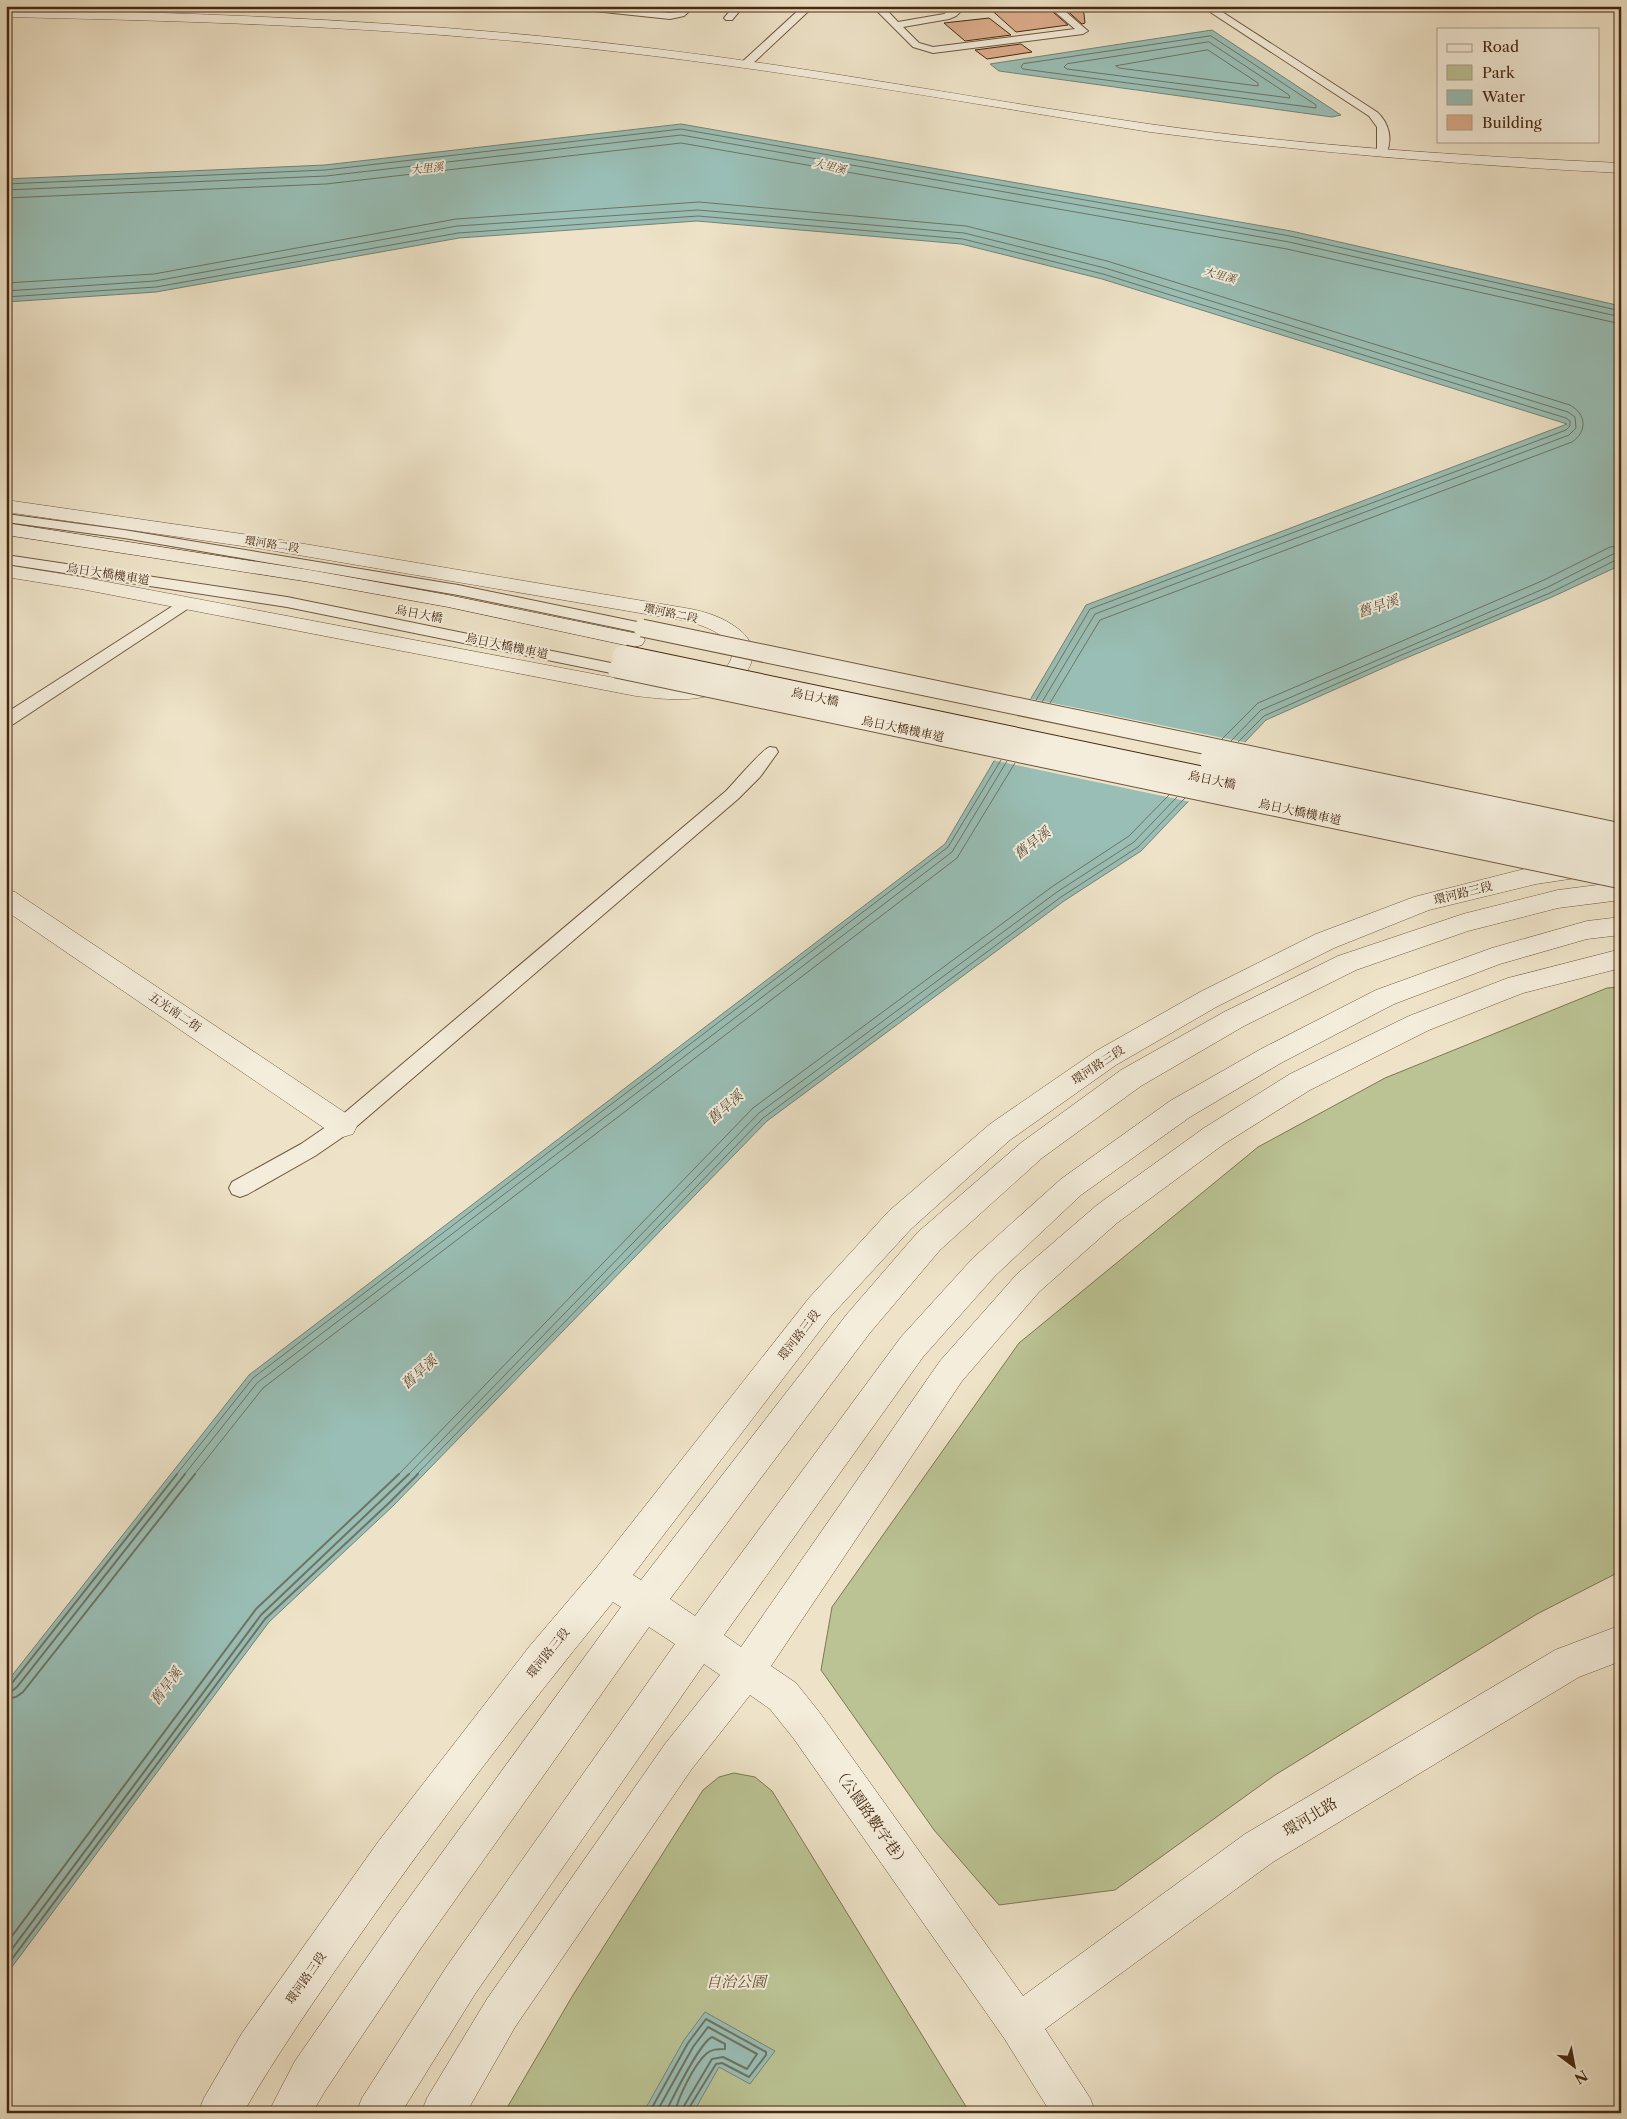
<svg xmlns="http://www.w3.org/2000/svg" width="1627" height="2119" viewBox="0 0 1627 2119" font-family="'Libre Caslon Text','Noto Serif TC',serif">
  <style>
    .green { fill: #bbc394; stroke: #807652 }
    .water { fill: #99beb5; stroke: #788273 }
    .pier { fill: #eee3c8 }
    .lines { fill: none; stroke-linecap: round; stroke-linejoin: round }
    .shore-far1 { stroke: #707362; stroke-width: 1 }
    .shore { stroke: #707362; stroke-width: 2 }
    .building { fill: #deae8e; stroke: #462810 }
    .lane-casing { stroke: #70573e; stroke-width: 2 }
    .street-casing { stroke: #70573e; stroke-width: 1 }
    .secondary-casing { stroke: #462810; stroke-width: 1 }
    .lane { fill: #f4eddb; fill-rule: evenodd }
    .street { fill: #f4eddb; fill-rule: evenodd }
    .secondary { fill: #f4eddb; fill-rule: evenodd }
    .lane-bridge-casing { stroke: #70573e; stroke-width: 19; stroke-linecap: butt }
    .secondary-bridge-casing { stroke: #462810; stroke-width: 25; stroke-linecap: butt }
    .lane-bridge { stroke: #f4eddb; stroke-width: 17 }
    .secondary-bridge { stroke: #f4eddb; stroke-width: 23 }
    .labels { text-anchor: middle; stroke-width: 4; stroke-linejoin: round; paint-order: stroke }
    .far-water-label { font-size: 11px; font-style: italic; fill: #5b4e39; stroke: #f4eddb }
    .far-street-label { font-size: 11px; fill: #462810; stroke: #f4eddb }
    .street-label { font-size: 12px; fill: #462810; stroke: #f4eddb }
    .water-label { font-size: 14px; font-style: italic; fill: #5b4e39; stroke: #f4eddb }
    .near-street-label { font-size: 15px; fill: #462810; stroke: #f4eddb }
    .near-park-label { font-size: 15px; font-style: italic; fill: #634f31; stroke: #f4eddb }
  </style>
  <rect width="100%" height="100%" fill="#eee3c8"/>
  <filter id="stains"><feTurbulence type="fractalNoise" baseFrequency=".004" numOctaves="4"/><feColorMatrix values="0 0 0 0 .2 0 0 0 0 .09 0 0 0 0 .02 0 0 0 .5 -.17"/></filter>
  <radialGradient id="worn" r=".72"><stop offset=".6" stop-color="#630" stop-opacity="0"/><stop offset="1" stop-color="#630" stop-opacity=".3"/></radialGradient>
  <g class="green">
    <path d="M1621,987v584l-84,43 -262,161 -160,115 -116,15 -65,-75 -113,-160 11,-63 187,-264 239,-196 127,-69 222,-90z"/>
    <path d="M734,1773l21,4 17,14 198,322h-466l69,-118 130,-205 16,-13z"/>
  </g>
  <g class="water">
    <path d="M1212,30l129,85 -9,2 -333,-46 -9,-7z"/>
    <path d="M681,124l610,107 330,75v259l-69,32 -153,64 -133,59 -125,131 -77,50 -297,220 -374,385 -124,116 -263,353v-292l243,-308 696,-531 141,-239 481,-181 -465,-145 -141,-35 -264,-23 -238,17 -303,54 -150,10v-123l319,-14z"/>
    <path d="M705,2012l70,39 -25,33 -31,-17 -26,46h-50l41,-73z"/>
  </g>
  <path class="pier" d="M1028,698l220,45 -57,59 -199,-42z"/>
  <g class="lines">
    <g class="shore-far1">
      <path d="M1211,36l105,69v3l-293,-39 -2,-2 2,-3z"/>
      <path d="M1209,42l80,53 1,3 -223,-29 -3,-2 3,-3z"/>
      <path d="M1208,50l50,33v3l-139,-18 -3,-2z"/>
      <path d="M6,184l319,-14 356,-41 609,107 331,75"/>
      <path d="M6,190l320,-14 355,-41 608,107 332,75"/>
      <path d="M6,198l320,-14 355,-41 606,106 334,75"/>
      <path d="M6,283l148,-9 302,-55 243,-17 267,24 141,35 463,144c16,9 18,26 2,37l-472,178 -50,83"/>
      <path d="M6,291l149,-10 302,-55 241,-16 266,23 141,35 463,144 7,5 1,11 -7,7 -474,179 -53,88"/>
      <path d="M6,297l150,-10 302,-54 240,-17 265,23 140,35 463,144 4,3v5l-4,4 -476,179 -54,91"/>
      <path d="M1222,739l36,-36 286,-123 66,-33 11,-1"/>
      <path d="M1231,741l30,-31 287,-123 65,-33 8,-1"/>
      <path d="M1238,742l26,-26 133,-59 153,-64 66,-33h5"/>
      <path d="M176,1475l77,-97 695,-531 53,-87"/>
      <path d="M184,1475l73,-92 695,-531 55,-91"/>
      <path d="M194,1475l69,-87 694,-530 58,-95"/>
      <path d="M398,1475l355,-367 300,-222 76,-50 40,-41"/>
      <path d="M408,1475l351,-362 298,-221 77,-50 43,-45"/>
      <path d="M416,1475l347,-357 298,-221 77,-50 47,-49"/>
    </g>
    <g class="shore">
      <path d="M6,1686l6,-3 165,-209"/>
      <path d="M6,1692l6,-1 5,-4 168,-213"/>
      <path d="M6,1699l10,-2 7,-5 172,-218"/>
      <path d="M6,1944l250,-335 143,-135"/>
      <path d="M6,1957l255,-342 148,-141"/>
      <path d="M6,1967l259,-348 125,-117 28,-28"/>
      <path d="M649,2113l39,-70 18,-24 60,33v3l-17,22 -27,-14 -6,1 -27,44v5"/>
      <path d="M656,2113l37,-66 15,-20 49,27 -10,15 -24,-12 -11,2 -28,47 -2,7"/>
      <path d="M665,2113c8,-15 34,-70 47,-76l13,7v5c-7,0 -14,0 -19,5 -12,11 -28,43 -31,59"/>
    </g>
  </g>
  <g class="building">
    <path d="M987,6h59l22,19 -52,7z"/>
    <path d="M1062,6h21l2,17 -3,1z"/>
    <path d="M989,18l22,17 -46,6 -21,-18z"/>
    <path d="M1021,44l11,8 -45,7 -12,-9z"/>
  </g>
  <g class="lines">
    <defs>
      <g id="lane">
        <path d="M570,6h34l66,7 8,-1 6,-6h11l-11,10 -14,3 -95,-10z"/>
        <path d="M734,6h10l-12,14h-6l-2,-2z"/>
        <path d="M803,6h11l-64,60h-8v-4z"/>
        <path d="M872,6h11l15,16 46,-8 11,-8h11l-10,10 -7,3 -46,8 16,16 14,4 142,-18 -27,-23h11l29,25 -5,3 -150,19 -20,-6z"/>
        <path d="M1201,6h12l164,106c12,11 16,27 9,42h-8l-1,-2v-25l-8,-11z"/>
        <path d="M6,514l118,16 334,55 184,38 6,2 2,3 -2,3 -6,2 -184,-38 -334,-57 -118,-16z"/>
        <path d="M6,555l281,42 329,67 6,2 2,3 -2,3 -6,2 -329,-67 -281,-43z"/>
        <path d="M187,598l5,2 3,3 -3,3 -180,119 -6,1v-13l176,-113z"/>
        <path d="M770,747l6,1 2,4 -18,25 -22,22 -388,333 -35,24 -67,38 -8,3 -8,-3 -3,-6 3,-6 69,-38 35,-24 390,-329c8,-8 37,-43 44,-44z"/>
      </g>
      <g id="street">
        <path d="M6,9c215,4 430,13 643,39 168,20 333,52 500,76 156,22 314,32 472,39v10c-158,-8 -315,-21 -471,-41 -188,-30 -377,-64 -566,-84 -192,-21 -385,-27 -578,-31z"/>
        <path d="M6,500l257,37 428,72c16,3 33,9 46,19 31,22 11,53 -17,64 -27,11 -56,7 -84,4l-555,-107 -75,-12v-12l75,12 555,105c21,2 45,7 65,1 16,-4 41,-23 27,-41 -10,-12 -28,-17 -41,-21l-424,-72 -257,-37z"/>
        <path d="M1587,860l9,3 3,6 -3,6 -60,9 -107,26 -95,38 -116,58 -102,59 -106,75 -99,89 -80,87 -198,259 8,5 206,-266 71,-82 104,-90 99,-72 103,-58 114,-56 125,-42 95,-24 63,-8v18l-63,8 -90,23 -112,39 -112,56 -103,60 -99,72 -102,92 -71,84 -199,265 25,17 206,-279 72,-79 88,-79 109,-78 91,-52 115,-59 116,-42 95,-27 34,-4v18l-34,4 -87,25 -106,40 -113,59 -91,54 -109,78 -86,81 -72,81 -199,278 17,12 199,-286 77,-87 80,-69 107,-77 86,-54 119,-58 99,-38 113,-29v19l-98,25 -94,37 -119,60 -86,54 -107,79 -78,69 -77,89 -191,285 25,17 24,30 203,283 222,-162 310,-184 66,-25v36l-42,16 -306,185 -228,167 45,69 6,15h-45l-47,-75 -210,-299 -24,-30 -20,-14 -59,75 -176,257 -49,86h-45l6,-15 60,-99 178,-255 55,-69 -16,-11 -229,330 -74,119h-45l6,-15 85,-132 228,-322 -26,-17 -228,321 -96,143 -13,22h-44l27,-52 98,-141 228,-313 -8,-5c-90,110 -177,224 -258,340 -39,56 -78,112 -112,171h-45l6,-15 38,-65 136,-191 151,-195 68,-80 212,-269 80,-87 101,-87 106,-73 104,-59 116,-58 98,-37 122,-31z"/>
        <path d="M6,889l9,3 338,226 4,8 -4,8 -10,3 -10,-3 -327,-223z"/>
      </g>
      <path id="secondary" d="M6,523l304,47 138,25 186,38 8,2 3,5 -3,5 -8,2 -186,-40 -138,-25 -304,-47z"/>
    </defs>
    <use href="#lane" class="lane-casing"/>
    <use href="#street" class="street-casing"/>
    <use href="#secondary" class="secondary-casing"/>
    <use href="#lane" class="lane"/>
    <use href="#street" class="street"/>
    <use href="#secondary" class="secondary"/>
    <defs>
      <g id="lane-bridge">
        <path d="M642,628l979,204"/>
        <path d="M616,669l1005,211"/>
      </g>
      <g id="secondary-bridge">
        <path d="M624,657l997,209"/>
        <path d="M1211,760l410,85"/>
      </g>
    </defs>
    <use href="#lane-bridge" class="lane-bridge-casing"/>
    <use href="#secondary-bridge" class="secondary-bridge-casing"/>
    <use href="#lane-bridge" class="lane-bridge"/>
    <use href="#secondary-bridge" class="secondary-bridge"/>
  </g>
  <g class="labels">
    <g class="far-water-label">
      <text transform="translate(830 166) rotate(14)" y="4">大里溪</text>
      <text transform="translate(427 168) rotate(-6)" y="4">大里溪</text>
      <text transform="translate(1220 275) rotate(16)" y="4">大里溪</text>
    </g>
    <g class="far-street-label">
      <text transform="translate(272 544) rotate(9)" y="4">環河路二段</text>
      <text transform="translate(671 613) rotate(12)" y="4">環河路二段</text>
    </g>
    <g class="street-label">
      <text transform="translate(108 574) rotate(9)" y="4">烏日大橋機車道</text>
      <text transform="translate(419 614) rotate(11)" y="4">烏日大橋</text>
      <text transform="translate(507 646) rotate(12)" y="4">烏日大橋機車道</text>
      <text transform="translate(815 697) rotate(12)" y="4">烏日大橋</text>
      <text transform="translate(903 729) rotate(12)" y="4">烏日大橋機車道</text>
      <text transform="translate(1212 780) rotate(12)" y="4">烏日大橋</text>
      <text transform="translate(1300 812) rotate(12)" y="4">烏日大橋機車道</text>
      <text transform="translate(1463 893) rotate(-14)" y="4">環河路三段</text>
      <text transform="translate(175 1012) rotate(34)" y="4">五光南二街</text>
      <text transform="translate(1098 1065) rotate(-33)" y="4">環河路三段</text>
      <text transform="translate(799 1335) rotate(-52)" y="4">環河路三段</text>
      <text transform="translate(548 1653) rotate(-51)" y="4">環河路三段</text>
      <text transform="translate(306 1978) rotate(-55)" y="4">環河路三段</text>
    </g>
    <g class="water-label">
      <text transform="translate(1378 606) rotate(-18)" y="5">舊旱溪</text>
      <text transform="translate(1032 843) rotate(-38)" y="5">舊旱溪</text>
      <text transform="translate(725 1107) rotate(-41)" y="5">舊旱溪</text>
      <text transform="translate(419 1372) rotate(-41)" y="5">舊旱溪</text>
      <text transform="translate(166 1686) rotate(-53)" y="5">舊旱溪</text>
    </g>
    <g class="near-street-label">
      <text transform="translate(871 1817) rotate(55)" y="5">（公園路數字巷）</text>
      <text transform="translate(1310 1817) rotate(-31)" y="5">環河北路</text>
    </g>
    <g class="near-park-label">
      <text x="736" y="1987">自治公園</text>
    </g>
  </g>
  <rect width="1627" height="2119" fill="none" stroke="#eee3c8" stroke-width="25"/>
  <rect x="8" y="8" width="1612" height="2104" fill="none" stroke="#462810" stroke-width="2.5"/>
  <rect x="12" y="12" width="1602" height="2094" fill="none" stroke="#462810"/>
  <rect x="1437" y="28" width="162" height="115" fill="#f4eddb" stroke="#ae9e8a"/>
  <rect x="1447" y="44" width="25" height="8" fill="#f4eddb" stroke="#ae9e8a"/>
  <text x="1482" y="52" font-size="15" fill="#462810">Road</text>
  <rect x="1447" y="65" width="25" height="15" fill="#bbc394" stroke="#ae9e8a"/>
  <text x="1482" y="78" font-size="15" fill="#462810">Park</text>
  <rect x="1447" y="90" width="25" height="15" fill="#99beb5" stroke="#ae9e8a"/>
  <text x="1482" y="102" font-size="15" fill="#462810">Water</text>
  <rect x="1447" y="115" width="25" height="15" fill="#deae8e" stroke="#ae9e8a"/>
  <text x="1482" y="128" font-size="15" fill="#462810">Building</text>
  <g transform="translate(1574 2066) rotate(148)" stroke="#f4eddb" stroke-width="4" paint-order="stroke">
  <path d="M0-4L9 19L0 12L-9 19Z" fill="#462810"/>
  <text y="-8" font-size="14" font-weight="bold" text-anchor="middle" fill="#462810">N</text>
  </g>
  <rect width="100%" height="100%" filter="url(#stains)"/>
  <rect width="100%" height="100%" fill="url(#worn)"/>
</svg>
